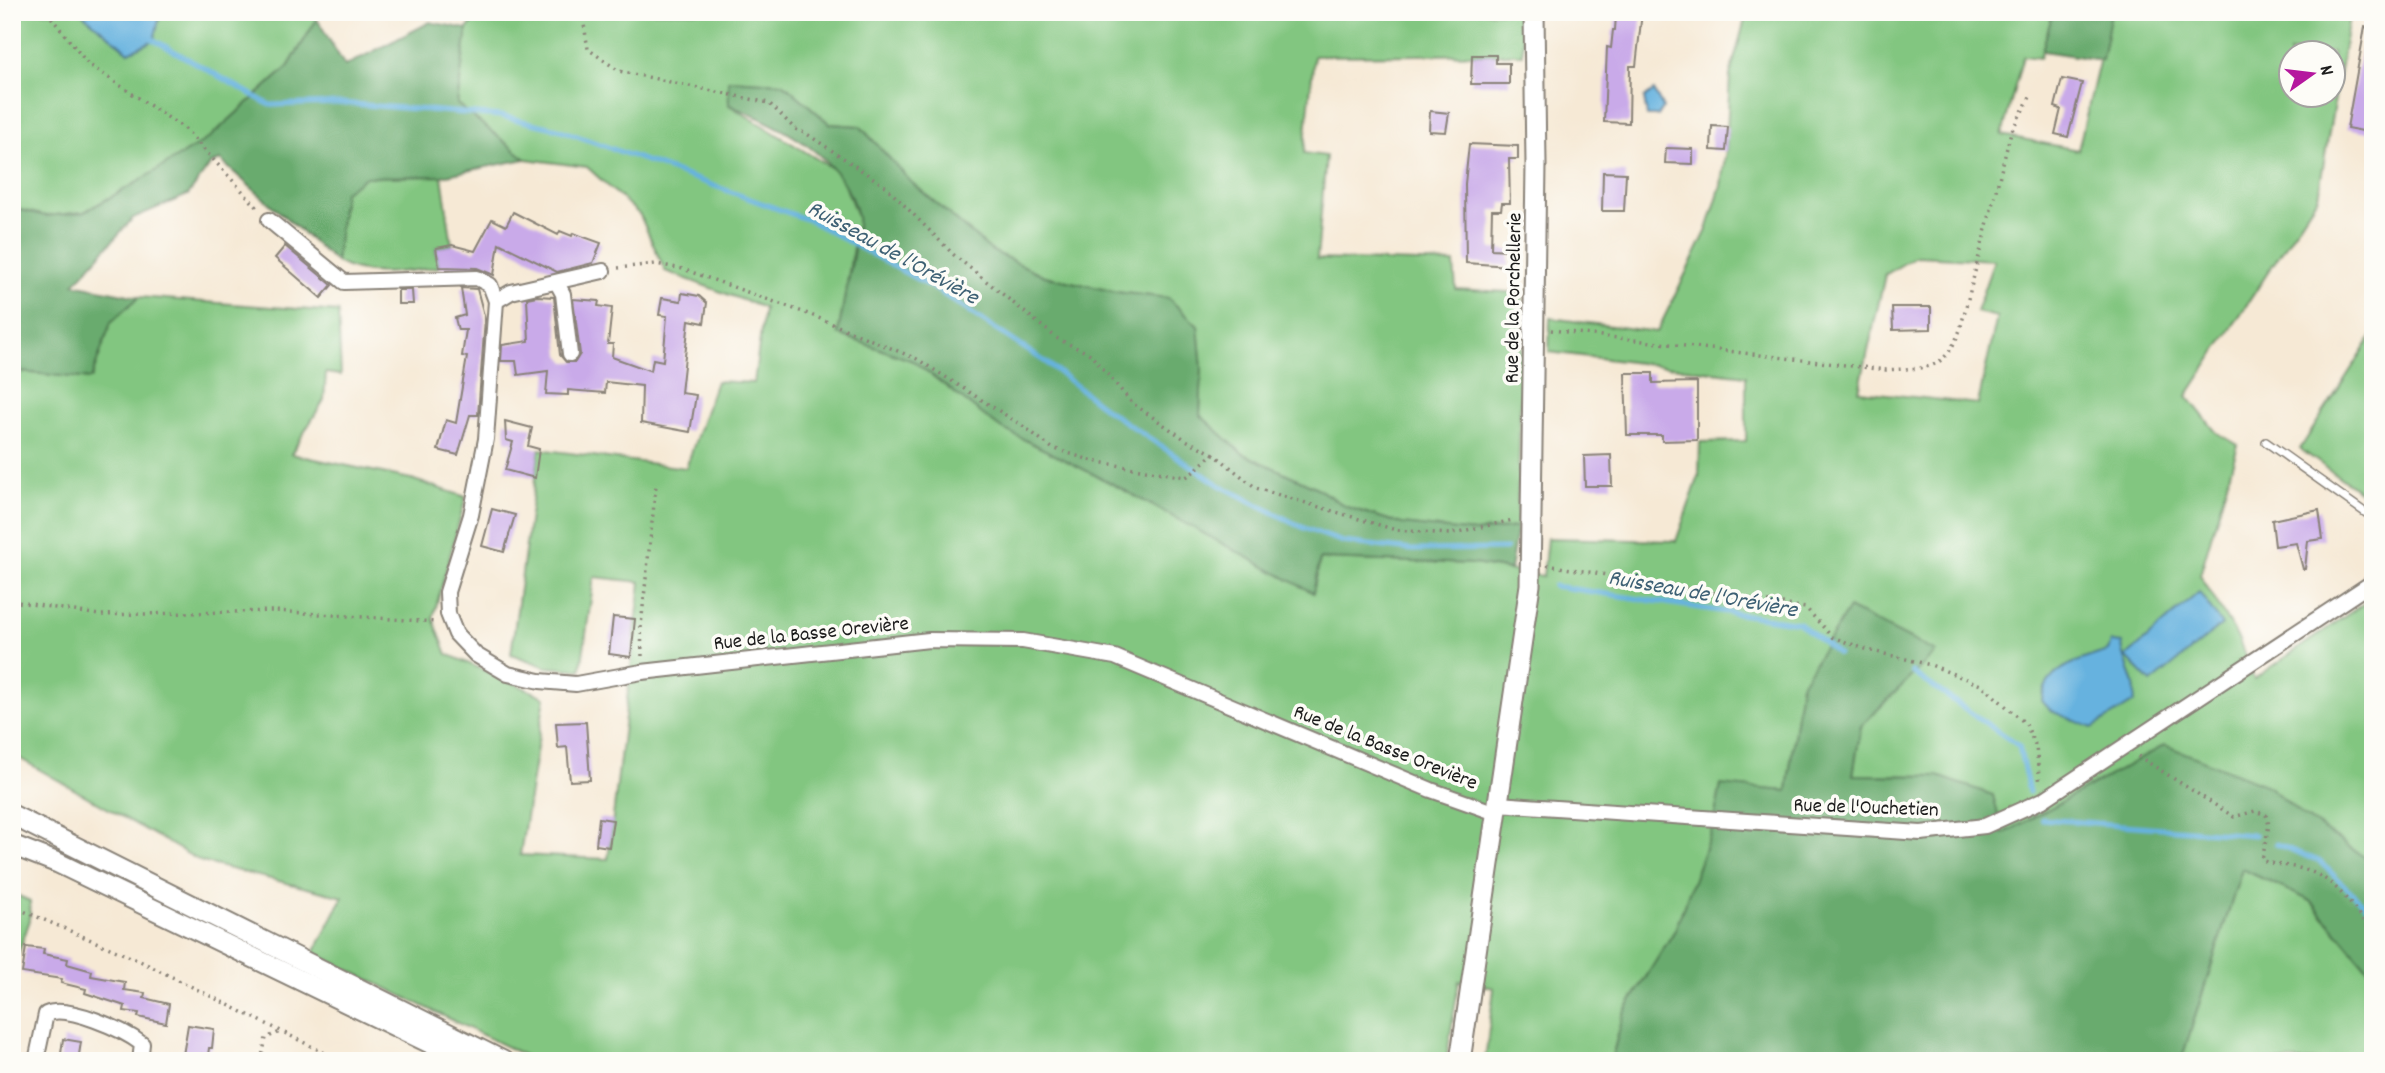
<svg xmlns="http://www.w3.org/2000/svg" width="2385" height="1073" viewBox="0 0 2385 1073" font-family="Dekko,sans-serif">
  <style>
    .green { fill: #82c680; stroke: #4f714e; stroke-width: 2; fill-rule: evenodd }
    .forest { fill: #69ab6e; stroke: #426445; stroke-width: 2 }
    .water { fill: #66b2df; stroke: #41677e; stroke-width: 2 }
    .lines { fill: none; stroke-linecap: round; stroke-linejoin: round }
    .stream { stroke: #66b2df; stroke-width: 5 }
    .building { fill: #c9aae9 }
    .lane-casing { stroke: #898278; stroke-width: 10 }
    .street-casing { stroke: #898278; stroke-width: 18 }
    .secondary-casing { stroke: #898278; stroke-width: 23 }
    .path { stroke: #898278; stroke-width: 3.5; stroke-dasharray: 2 5; stroke-linecap: butt }
    .lane { stroke: #fff; stroke-width: 7 }
    .street { stroke: #fff; stroke-width: 14 }
    .secondary { stroke: #fff; stroke-width: 19 }
    .labels { text-anchor: middle; stroke-width: 7; stroke-linejoin: round; paint-order: stroke }
    .street-label { font-size: 21px; fill: #1c1c1c; stroke: #fdfcf7 }
    .water-label { font-size: 23px; font-style: italic; fill: #3d6074; stroke: #fdfcf7 }
  </style>
  <rect width="100%" height="100%" fill="#fdfcf7"/>
  <filter id="ink" filterUnits="userSpaceOnUse"><feTurbulence type="fractalNoise" baseFrequency=".0143" numOctaves="2"/><feDisplacementMap in="SourceGraphic" scale="14" xChannelSelector="R" yChannelSelector="G"/><feConvolveMatrix kernelMatrix="1 2 1 2 8 2 1 2 1" color-interpolation-filters="sRGB"/></filter>
  <filter id="wash" filterUnits="userSpaceOnUse"><feTurbulence type="fractalNoise" baseFrequency=".00686" numOctaves="4" result="noise"/><feDisplacementMap in="SourceGraphic" scale="28" xChannelSelector="R" yChannelSelector="G"/><feGaussianBlur stdDeviation="1.57" result="paint"/><feColorMatrix in="noise" values="0 0 0 0 0 0 0 0 0 0 0 0 0 0 0 0 0 1.4 0 .05"/><feComposite in="paint" operator="in"/></filter>
  <g filter="url(#wash)">
    <rect width="100%" height="100%" fill="#f6e9d5"/>
    <g class="green">
      <path d="M12,12h305v7l-29,48 -79,71 -78,48 -47,26 -38,4 -34,-8z"/>
      <path d="M481,12h1040l2,42 -209,2 -10,97 22,3 -9,103 137,4 2,26 67,4 -6,234 -42,5 -73,-8 -55,-17 -32,-20 -74,-34 -41,-38 2,-46 -4,-43 -30,-28 -52,-6 -71,-16 -53,-25 -81,-69 -51,-56 -30,-2 -47,-41 -54,-3v25l111,68 18,46 -20,115 75,27 86,66 112,56 202,109 7,-33 154,5 69,12 4,-38 129,3 23,-65 1,-34 46,-1v-65l-197,-24 1,-34 107,14 50,-102 14,-45 5,-35 4,-75 17,-63h306l-13,46 -17,-2 -21,79 76,15 33,-138h239l-32,184 -131,200 29,36 22,13 -38,130 39,65 15,39 119,-82v266l-71,-48 -34,-29 -236,34 -29,14 -65,-58 -85,-1 8,-49 74,-74 -134,32 -14,107 -66,-5 -9,43 -37,101 -51,83 -13,48h-126l9,-73 -35,-7 -13,80h-910l-222,-108 29,-56 -141,-35 -190,-108v-383l79,8 20,-57 28,-25 199,15 3,63 -15,-2 -2,27 -33,54 120,25 55,18 -33,121 14,36 98,43 -25,158 88,4 33,-277 -47,-5 -13,93 -35,-3 -35,-13 28,-205 147,19 30,-87 38,2 10,-75 -99,-37 -25,-56 -53,-48 -61,-8 -69,-55 10,-75zM2290,52h42v42h-42zM1916,256l78,4 -18,52 21,5 -19,87 -119,-13 26,-116z"/>
      <path d="M442,176l10,69 -16,3 3,19c-35,5 -72,12 -103,-5l8,-70 21,-15z"/>
      <path d="M2373,335v166l-73,-52z"/>
      <path d="M2242,869l69,32 62,74v86h-192z"/>
      <path d="M12,893l18,8v19l-18,52z"/>
    </g>
    <g class="forest">
      <path d="M2053,12h58l-9,48 -60,-9z"/>
      <path d="M317,19l28,47 85,-44 37,7 -10,75 69,55 -84,17 -76,1 -22,15 -8,70 -116,-102 -10,5 -22,30 -55,23 -59,66 65,13 -28,25 -20,57 -79,-8v-163l34,8 38,-4 47,-26 78,-48 79,-71z"/>
      <path d="M728,80l55,3 47,41 30,2 51,56 81,69 53,25 71,16 52,6 30,28 4,43 -2,46 42,38 73,34 32,20 55,17 73,8 42,-5 -7,43 -36,-6 -154,-5 -7,34 -202,-110 -112,-56 -86,-66 -75,-27c3,-21 22,-101 19,-117 -12,-61 -76,-91 -128,-112z"/>
      <path d="M1849,608l87,44 -75,74 -8,49 85,1 55,19 10,39 162,-89 103,41 34,29 71,48v112l-62,-74 -69,-32 -61,192h-570l13,-48 51,-83 37,-101 9,-44 66,6 14,-107z"/>
    </g>
    <g class="water">
      <path d="M80,12h81l-7,28 -25,12z"/>
      <path d="M1654,91l9,17 -5,8h-11l-3,-18z"/>
      <path d="M2199,592l23,33 -71,58 -25,-26z"/>
      <path d="M2111,642l11,1c1,23 17,37 12,59l-42,26 -41,-17 -9,-10c2,-33 39,-41 66,-50z"/>
    </g>
    <g class="lines">
      <g class="stream">
        <path d="M149,37l121,68 71,-2 160,13 57,13 253,92 124,68 112,74 60,47 114,76 83,42 39,14 69,8 94,-1"/>
        <path d="M1554,586l245,37 39,31"/>
        <path d="M1912,672l107,74 10,46"/>
        <path d="M2042,819l213,16"/>
        <path d="M2276,844l43,17 54,52"/>
      </g>
    </g>
    <g id="blocks">
      <g class="building">
        <path d="M1626,12h16l-6,54h-6l-1,57 -25,-1 3,-75 4,1 2,-18h2l1,-15h10z"/>
        <path d="M2365,27l8,1v105l-26,-5z"/>
        <path d="M1472,55h24v8h13v21h-38z"/>
        <path d="M2062,79l20,4 -14,54 -13,-3 6,-25 -6,-2z"/>
        <path d="M1430,111l19,2 -3,19 -17,-1z"/>
        <path d="M1712,126l16,1 -2,24 -15,-1z"/>
        <path d="M1469,144l49,2v13h-9l1,44h-8l-1,7h-9l-1,39 18,1v16l-43,-3 -1,-79z"/>
        <path d="M1666,148l27,1v15l-28,-1z"/>
        <path d="M1603,172l23,1 -2,38h-22z"/>
        <path d="M513,212l45,23 2,-4 12,5 1,-3 28,10 -8,20 -36,9 -58,-29 -5,32 -17,-7 -38,-1 -3,-19 16,-3 23,6 17,-32 14,7z"/>
        <path d="M285,246l47,39 -11,13 -46,-40z"/>
        <path d="M461,288l16,1 8,30 -7,96h-8l-12,40 -20,-5 8,-30 10,3 11,-66 -5,-1 4,-26h-8l-3,-12 10,-3z"/>
        <path d="M398,290h14l1,14h-15z"/>
        <path d="M682,293l17,3 8,7 -3,20 -15,-3 -8,73 15,2 -6,37 -49,-9 1,-37 -36,-4 -1,11 -37,-3v5l-22,-1 2,-23 -30,4 -2,-14h-15l1,-16 27,-4 -2,-43 10,-2 17,1 6,58 6,7h9l5,-8 -7,-55 26,2 -1,5 14,2 -4,36h5l-1,13 39,14 2,-12 10,2 4,-45 -8,-1 3,-17 19,3z"/>
        <path d="M1892,307h39v22l-38,1z"/>
        <path d="M1625,373h28v10l44,-1v58l-35,1v-6h-35z"/>
        <path d="M505,421l27,7 -4,18 11,3 -4,29 -30,-8 8,-28 -7,-2z"/>
        <path d="M1611,455l1,31h-27l-1,-30z"/>
        <path d="M492,509l23,6 -11,37 -22,-6z"/>
        <path d="M2319,510l4,29 -15,2 -3,28h-2l-7,-26 -21,3 -3,-26z"/>
        <path d="M613,617l22,2 -4,38 -22,-3z"/>
        <path d="M586,722l4,58 -20,1 -3,-34 -9,1 -2,-25z"/>
        <path d="M599,818l14,2 -4,27 -13,-2z"/>
        <path d="M26,947l18,2 -1,5 25,5 -1,5 25,7 -1,5 34,6 -1,8 21,3 -1,5 25,6 -3,19 -28,-6 1,-4 -15,-2 1,-5 -40,-13 1,-4 -25,-6 1,-4 -40,-6z"/>
        <path d="M188,1025l26,4 -2,19h-3l-1,7 -6,-1 -1,7h-19z"/>
        <path d="M63,1039l18,3 -3,19h-18z"/>
      </g>
    </g>
  </g>
  <g filter="url(#ink)">
    <use href="#blocks" fill-opacity="0" stroke="#898278" stroke-width="2"/>
    <g class="lines">
      <defs>
        <path id="lane" d="M2266,442l107,76"/>
        <g id="street">
          <path d="M269,220l75,62 133,-4 13,7 6,16 -10,138 -15,76 -24,77 1,22 8,20 20,21 32,19 32,7 36,3 66,-12 287,-32 94,1 92,16 316,133 65,23"/>
          <path d="M557,283l6,11 7,60"/>
          <path d="M496,301l15,-9 92,-21"/>
          <path d="M1498,804l423,29 64,-7 58,-26 330,-218"/>
          <path d="M36,1061l10,-47c21,-10 78,16 96,30l-2,17"/>
        </g>
        <g id="secondary">
          <path d="M12,815l491,246"/>
          <path d="M12,845l46,18 409,198"/>
          <path d="M1460,1061l70,-476 6,-420 -2,-153"/>
        </g>
      </defs>
      <use href="#lane" class="lane-casing"/>
      <use href="#street" class="street-casing"/>
      <use href="#secondary" class="secondary-casing"/>
      <g class="path">
        <path d="M47,12l41,52 97,65 74,80"/>
        <path d="M582,12l6,37 31,22 150,32 26,26 12,5 78,52 69,69 104,84 32,15 42,49 54,37 28,14"/>
        <path d="M618,268l38,-4 27,5 128,46 106,44 109,69 26,20 41,13 93,16c11,-6 16,-16 28,-23l42,34 140,42 53,4 64,-14"/>
        <path d="M1551,330l335,40c42,-3 57,3 74,-40l51,-198 20,-37"/>
        <path d="M1547,565l259,43 26,29 36,13 63,15 52,21 43,38 10,23 4,37"/>
        <path d="M12,601l87,14 176,-4 161,11"/>
        <path d="M642,656l-1,-30 15,-141"/>
        <path d="M2138,756l96,61 21,-6 11,4 3,10 -7,35c15,6 29,5 44,10 32,10 47,38 67,64"/>
        <path d="M12,906l128,55 201,100"/>
        <path d="M261,1061l5,-23 14,-6"/>
      </g>
      <use href="#lane" class="lane"/>
      <use href="#street" class="street"/>
      <use href="#secondary" class="secondary"/>
    </g>
  </g>
  <g class="labels">
    <g class="street-label">
      <text transform="translate(1512 298) rotate(-89)" y="7">Rue de la Porchellerie</text>
      <text transform="translate(811 632) rotate(-6)" y="7">Rue de la Basse Orevière</text>
      <text transform="translate(1386 746) rotate(22)" y="7">Rue de la Basse Orevière</text>
      <text transform="translate(1866 806) rotate(2)" y="7">Rue de l'Ouchetien</text>
    </g>
    <g class="water-label">
      <text transform="translate(894 251) rotate(29)" y="8">Ruisseau de l'Orévière</text>
      <text transform="translate(1703 592) rotate(10)" y="8">Ruisseau de l'Orévière</text>
    </g>
  </g>
  <rect width="2385" height="1073" fill="none" stroke="#fdfcf7" stroke-width="42"/>
  <g transform="translate(2312 74) rotate(76)"><circle r="33" fill="#fdfcf7" stroke="#a3a29f" stroke-width="2"/>
  <path d="M0-5L12 26L0 18L-12 26Z" fill="#b5179e"/>
  <text y="-10" font-size="19" font-weight="bold" text-anchor="middle" fill="#1c1c1c">N</text>
  </g>
</svg>
